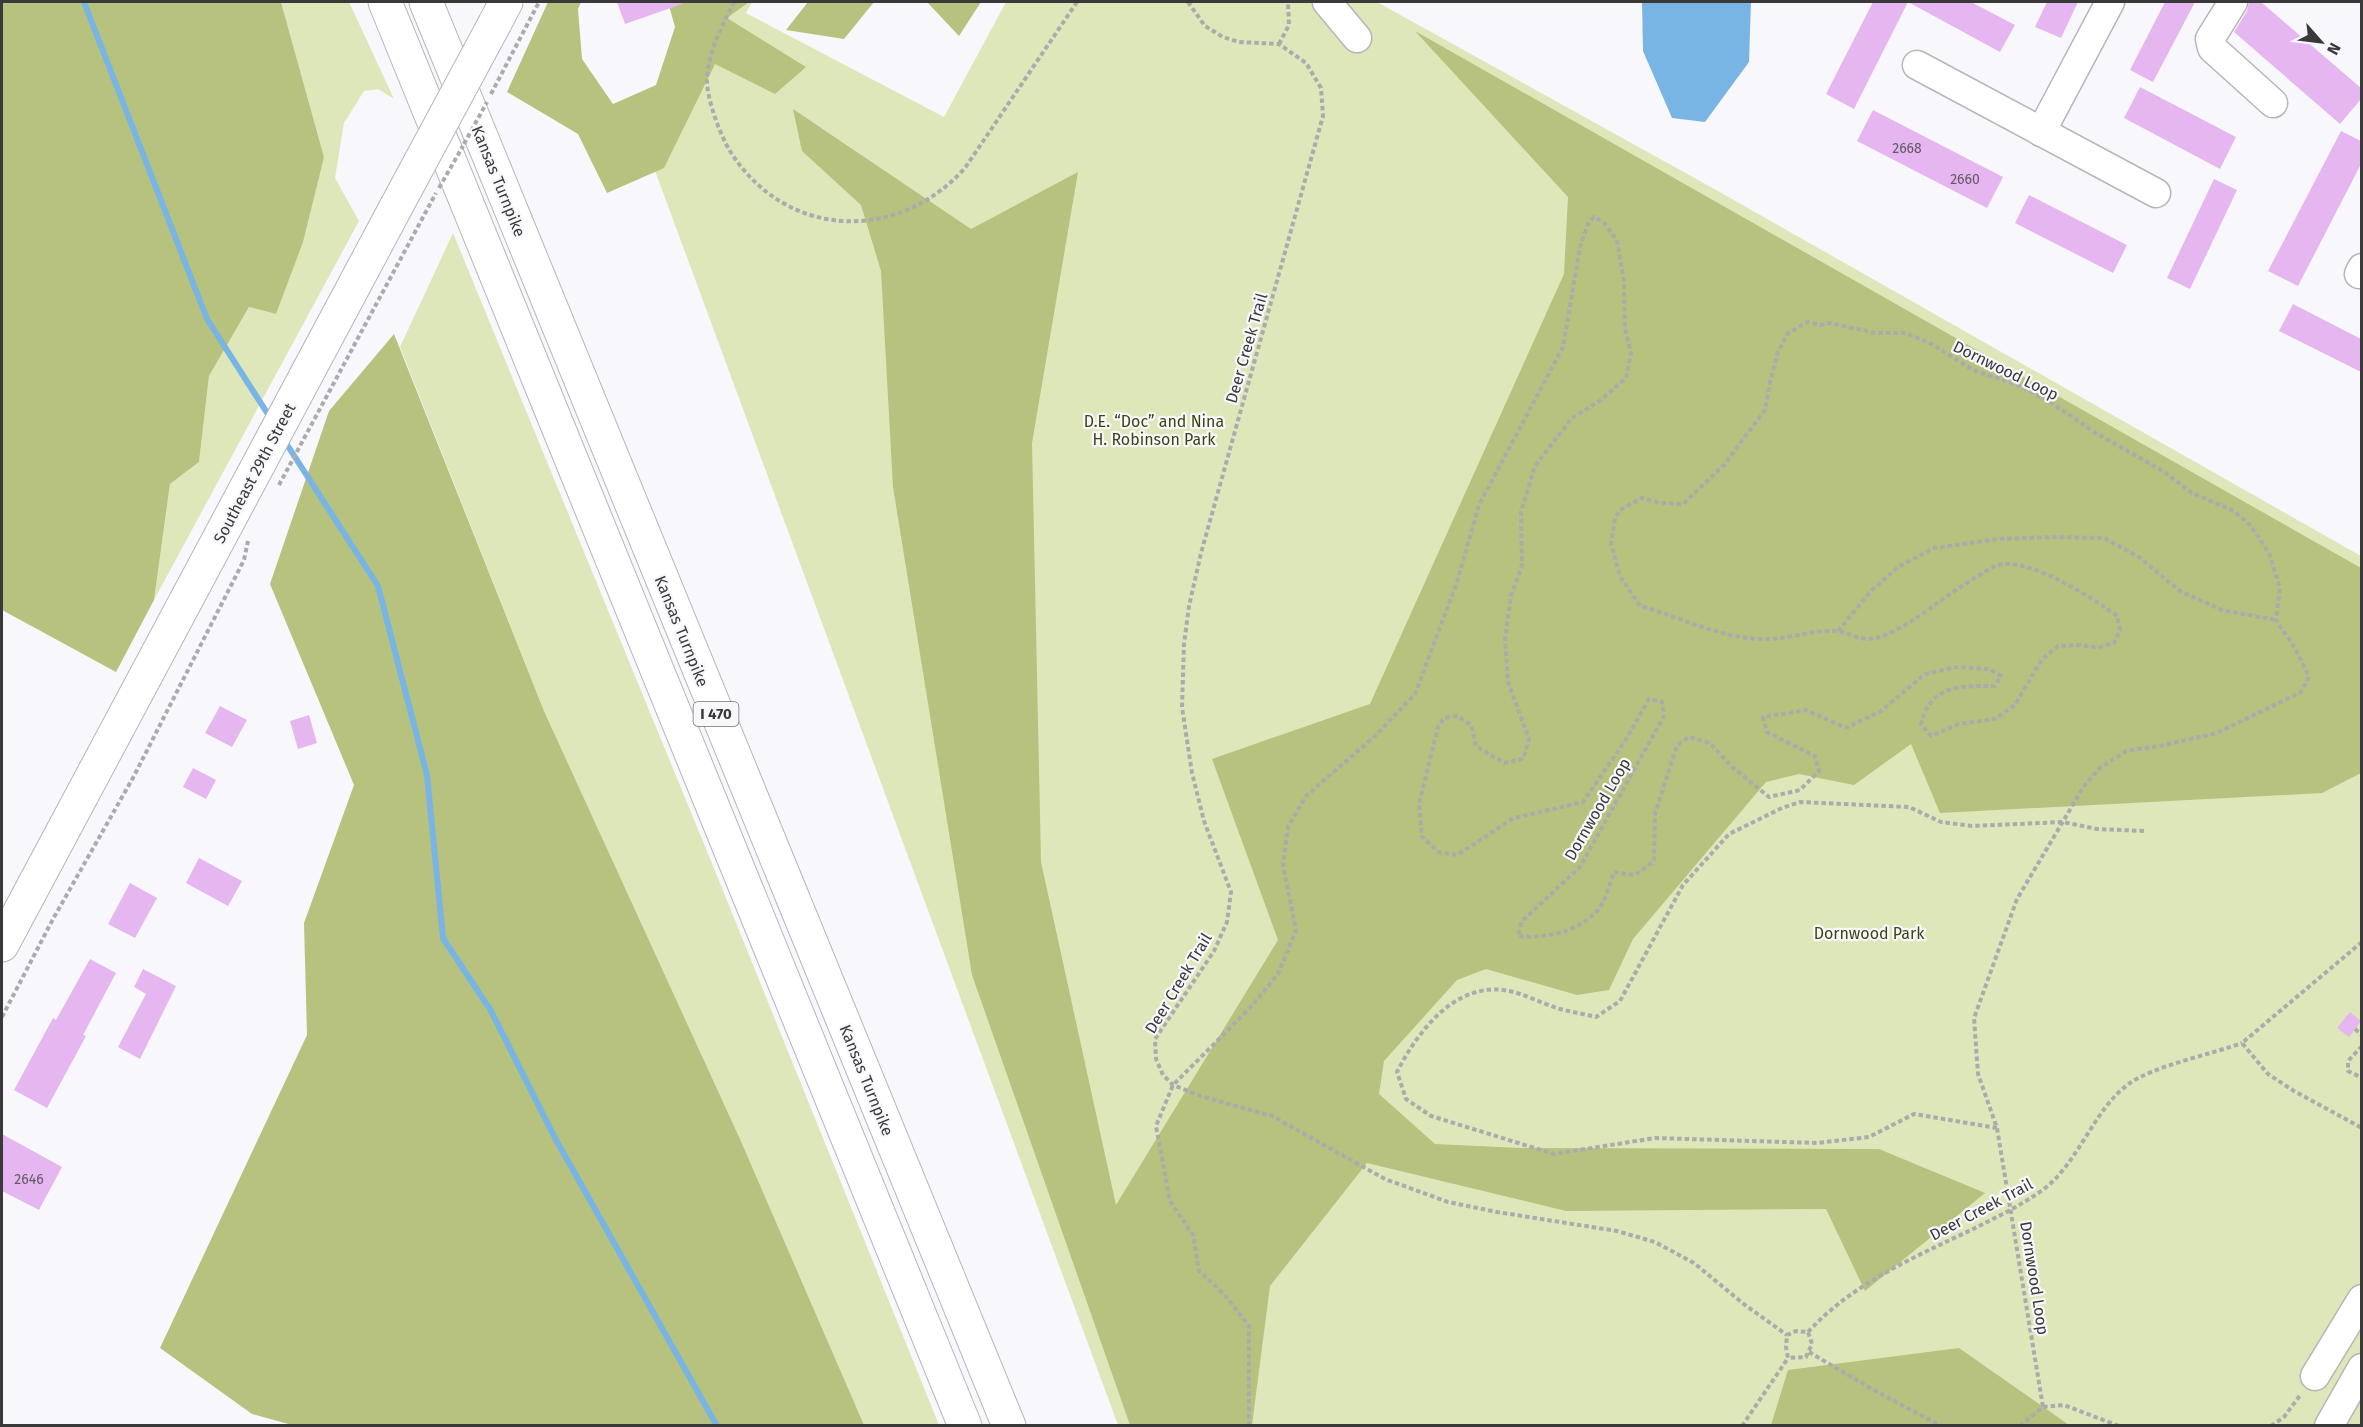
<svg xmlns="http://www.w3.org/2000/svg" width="2363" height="1427" viewBox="0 0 2363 1427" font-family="'Fira Sans',sans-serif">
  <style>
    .green { fill: #dee7b9 }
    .forest { fill: #b6c27d }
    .water { fill: #78b5e4 }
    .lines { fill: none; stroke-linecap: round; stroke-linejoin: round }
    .stream { stroke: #78b5e4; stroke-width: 6 }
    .building { fill: #e5b6ef }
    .minor-casing { stroke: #b6b5b9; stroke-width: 31 }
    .major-casing { stroke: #b6b5b9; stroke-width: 35 }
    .highway-casing { stroke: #b6b5b9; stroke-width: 35 }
    .path { stroke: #ababad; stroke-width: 4; stroke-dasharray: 4.5 3; stroke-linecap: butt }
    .minor { stroke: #fff; stroke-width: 28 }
    .major { stroke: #fff; stroke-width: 33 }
    .highway { stroke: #fff; stroke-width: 33 }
    .major-bridge-casing { stroke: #b6b5b9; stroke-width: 35; stroke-linecap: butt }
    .path-bridge { stroke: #ababad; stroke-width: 4; stroke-dasharray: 4.5 3; stroke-linecap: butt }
    .major-bridge { stroke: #fff; stroke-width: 33 }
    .labels { text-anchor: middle; stroke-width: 4.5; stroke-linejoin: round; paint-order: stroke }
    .number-label { font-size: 14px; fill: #645867 }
    .shield { fill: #f8f8fc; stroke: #727274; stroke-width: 1.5 }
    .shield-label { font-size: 15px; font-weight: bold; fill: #39393a }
    .street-label { font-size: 16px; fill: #39393a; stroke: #f8f8fc }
    .park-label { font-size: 16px; fill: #3d4410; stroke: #f8f8fc }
  </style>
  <rect width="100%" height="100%" fill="#f8f8fc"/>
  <g class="green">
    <path d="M281,2h68l45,97 -16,-10 -14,2 -20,32 -9,55 24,43 -205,379 16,-116 29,-22 10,-86 40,-69 27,7 48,-157z"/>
    <path d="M720,2h32l-6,11 198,104 62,-115h371l332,184 652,370v869h-1243l-471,-1276z"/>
    <path d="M453,233l258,628 228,564h-75l-124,-286 -196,-428 -144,-364z"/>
  </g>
  <g class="forest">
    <path d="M2,2h279l43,155 -21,85 -27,72 -27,-7 -40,69 -10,86 -29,22 -16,116 -38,72 -114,-62z"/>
    <path d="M548,2h33l-3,7 4,50 31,45 43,-19 19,-58 -7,-25h81l-22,16 79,49 -31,27 -60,-30 -51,104 -57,25 -29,-59 -71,-42z"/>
    <path d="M808,2h66l-30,37 -58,-9z"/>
    <path d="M927,2h54l-22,34z"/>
    <path d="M1415,31l946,537v205l-39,20 -382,20 -29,-69 -57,41 -55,-11 -33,8 -133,157 -24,51 -32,5 -91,-26 -29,11 -73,81 -5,33 56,50 85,4 359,1 106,44 -120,98 -39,-82 -260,2 -199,-48 -97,123 -18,139h-122l-158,-450 -79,-488 -12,-216 -20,-66 -59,-54 -9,-42 178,120 107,-57 -46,271 9,419 75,343 162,-265 -66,-181 158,-55 194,-430 4,-77z"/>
    <path d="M394,334l150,377 196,428 124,286h-572l-40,-11 -92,-66 147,-313 -3,-112 50,-138 -84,-201 59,-173z"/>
    <path d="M1959,1348l110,77h-298l17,-55z"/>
  </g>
  <path class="water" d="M1642,2h109l-2,60 -44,60 -33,-4 -29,-67z"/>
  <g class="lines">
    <g class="stream">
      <path d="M84,2l123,317 64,100"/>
      <path d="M284,440l94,146 49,189 16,163 48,73 64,127 162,288"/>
    </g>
  </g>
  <g class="building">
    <path d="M617,2h65v2l-57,20z"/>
    <path d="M1873,2h98l44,23 -15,27 -92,-50 -54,107 -28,-15z"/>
    <path d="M2047,2h31l-17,36 -26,-11z"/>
    <path d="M2165,2h30l-42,80 -23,-12z"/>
    <path d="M2249,2h12l100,86v11l-21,25 -106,-92 13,-21z"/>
    <path d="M2140,87l96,50 -16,32 -96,-51z"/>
    <path d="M1873,110l130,67 -16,31 -130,-67z"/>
    <path d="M2341,131l20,10v23l-63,122 -30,-15z"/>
    <path d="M2214,179l23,11 -47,99 -23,-11z"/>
    <path d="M2029,195l98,50 -14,28 -98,-50z"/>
    <path d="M2293,304l68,35v33l-82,-41z"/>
    <path d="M220,706l27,14 -15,27 -27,-14z"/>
    <path d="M309,715l8,28 -19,6 -8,-28z"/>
    <path d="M193,768l23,12 -10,19 -23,-12z"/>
    <path d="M199,858l43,23 -14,25 -42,-23z"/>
    <path d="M130,883l27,15 -22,40 -27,-14z"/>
    <path d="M90,959l26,14 -33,62 3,1 -39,72 -33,-18 39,-72 3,2z"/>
    <path d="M143,969l33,17 -36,73 -22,-12 28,-53 -12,-7z"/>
    <path d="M2350,1012l11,9 -12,16 -12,-9z"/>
    <path d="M2,1134l60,33 -23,43 -37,-19z"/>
  </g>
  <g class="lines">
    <defs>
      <g id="minor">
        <path d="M1327,2l30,36"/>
        <path d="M2233,2l-23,37 2,9 61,55"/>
        <path d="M1917,65l239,128"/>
        <path d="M2041,132l69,-130"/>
        <path d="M2359,274l3,-6"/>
        <path d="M2315,1376l47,-77"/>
        <path d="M2329,1426l33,-58"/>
      </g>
      <g id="major">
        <path d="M495,23l11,-21"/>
        <path d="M2,945l394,-738"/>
      </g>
      <g id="highway">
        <path d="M385,2l580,1424"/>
        <path d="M426,2l583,1424"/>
      </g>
    </defs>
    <use href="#minor" class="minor-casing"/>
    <use href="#major" class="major-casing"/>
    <use href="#highway" class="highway-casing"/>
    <g class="path">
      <path d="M734,2c-12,24 -25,48 -27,76 -1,19 13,57 23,73 55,88 167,93 235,17l112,-166"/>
      <path d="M1188,2l17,24 18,11 16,5 40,2 27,19 15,25 2,28 -122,437 -12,53 -5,38 -2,63 10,66 12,48 27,71 -4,30 -13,29 -59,88 1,20 7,16 10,10 28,11 71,20 113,63 63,23 49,10 120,19 38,11 39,21 51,42 42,30"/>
      <path d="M1279,44l10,-19 -1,-23"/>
      <path d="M491,94l48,-92"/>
      <path d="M279,485l157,-292"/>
      <path d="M1838,631l33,-40 27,-24 36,-19 64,-9 55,-2 51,1 35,19 41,34 42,19 54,10"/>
      <path d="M2362,942l-120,101 26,31 26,17 68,37"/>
      <path d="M2,1017l51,-98 81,-143 110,-216 4,-19"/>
      <path d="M2355,1029l7,6"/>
      <path d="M2362,1046l-14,15v10l14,7"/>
      <path d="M1997,1128l-83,-14 -45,23 -52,6 -162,-5 -101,16 -123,-38 -25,-17 -9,-27c20,-39 56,-88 106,-82 19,2 39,14 57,19 12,3 24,5 36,8l24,-16 63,-116 46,-51 53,-26 18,-6 109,5 32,15 31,4 91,-4 34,7 48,2"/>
      <path d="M1808,1332c45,-49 105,-74 165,-103 24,-12 49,-24 71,-40 36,-28 50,-81 86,-106 24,-17 82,-29 112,-40"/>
      <path d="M1809,1352l61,36 71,38"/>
      <path d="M1249,1426v-100l-25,-32 -25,-23 -6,-36 -23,-34 -14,-75 17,-41 76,-76 29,-35 18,-44 -13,-65 5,-38 18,-31 68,-59 41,-43 42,-112 22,-77 84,-158 17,-100 8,-23 6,-7 10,6 13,17 7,42 1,47 6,24 -5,25 -25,22 -29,18 -37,48 -14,46 1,53 -11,31 -6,43 3,43 21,57 -6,20 -19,4 -28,-17 -5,-21 -14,-9 -13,2 -6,9 -19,77 3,33 17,15 18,3 57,-37 69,-16 44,-64 22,-39 13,3 2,14 -84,151 -58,54 -4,15c28,3 59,-4 79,-25 8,-8 13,-28 17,-39l21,3 19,-14 1,-47 22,-69 12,-8 21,6 21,23 38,31 31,-7 19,-19 -4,-15 -48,-24 -4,-15 43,-7 40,18 35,-17 44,-37 32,-7 32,2 12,7 -6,10c-35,0 -64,-2 -74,38l10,12 28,-12 36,-5 20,-14 27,-46 16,-13 22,-1 18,3 16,-5 6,-13 -3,-14c-24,-18 -88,-59 -119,-51 -8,2 -56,34 -65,41 -15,11 -44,32 -64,33 -12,0 -23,-8 -35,-8 -25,-1 -51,10 -76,8 -44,-3 -77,-22 -118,-33l-20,-30 -9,-32 4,-26 5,-8 22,-12 18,5 23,1 41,-39 41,-55 5,-28 8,-30 10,-19 20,-11 12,3 9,-2 47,10h28l24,9 45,28 47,16 30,16 44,30 69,39 29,22 42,18 17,15 18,27 11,35 -4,32 20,30 13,27 -8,15 -84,41 -57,13 -34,5 -26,17 -16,18 -67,113 -43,119 4,56 19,54 46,279"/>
      <path d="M1742,1426l46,-68 -2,-11 1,-12 9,-4 12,1 4,12 -6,13 -18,1"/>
      <path d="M2020,1426l23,-19 21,-2 55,21"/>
      <path d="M2271,1426l13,-9 17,-23"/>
    </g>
    <use href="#minor" class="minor"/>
    <use href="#major" class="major"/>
    <use href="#highway" class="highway"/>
    <defs>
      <path id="major-bridge" d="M396,207l99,-184"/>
    </defs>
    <use href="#major-bridge" class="major-bridge-casing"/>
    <g class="path-bridge">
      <path d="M464,144l23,-42"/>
      <path d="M439,188l24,-42"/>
    </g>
    <use href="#major-bridge" class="major-bridge"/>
  </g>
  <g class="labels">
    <g class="number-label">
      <text x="1907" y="153">2668</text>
      <text x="1965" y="184">2660</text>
      <text x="29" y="1184">2646</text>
    </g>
    <rect class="shield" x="693.5" y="702" width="45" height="24" rx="4.5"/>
    <g class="shield-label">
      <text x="716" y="719">I 470</text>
    </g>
    <g class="street-label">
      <text transform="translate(499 181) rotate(68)" y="6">Kansas Turnpike</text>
      <text transform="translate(1246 348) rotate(-74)" y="6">Deer Creek Trail</text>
      <text transform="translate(2006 370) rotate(26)" y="6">Dornwood Loop</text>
      <text transform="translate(254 473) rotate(-62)" y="6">Southeast 29th Street</text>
      <text transform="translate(682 631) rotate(68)" y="6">Kansas Turnpike</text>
      <text transform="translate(1597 809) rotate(-60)" y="6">Dornwood Loop</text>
      <text transform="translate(1178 983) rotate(-59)" y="6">Deer Creek Trail</text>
      <text transform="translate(867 1080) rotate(68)" y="6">Kansas Turnpike</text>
      <text transform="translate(1981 1209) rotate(-28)" y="6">Deer Creek Trail</text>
      <text transform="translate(2035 1278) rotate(81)" y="6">Dornwood Loop</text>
    </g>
    <g class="park-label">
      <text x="1154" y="427">D.E. “Doc” and Nina<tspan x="1154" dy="18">H. Robinson Park</tspan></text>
      <text x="1869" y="939">Dornwood Park</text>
    </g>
  </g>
  <rect width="2363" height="1427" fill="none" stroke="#39393a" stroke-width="6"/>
  <g transform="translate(2321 42) rotate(118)" stroke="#f8f8fc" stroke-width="4.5" paint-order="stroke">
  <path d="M0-4.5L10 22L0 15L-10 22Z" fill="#39393a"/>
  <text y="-9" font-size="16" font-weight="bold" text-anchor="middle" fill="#39393a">N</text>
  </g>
</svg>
